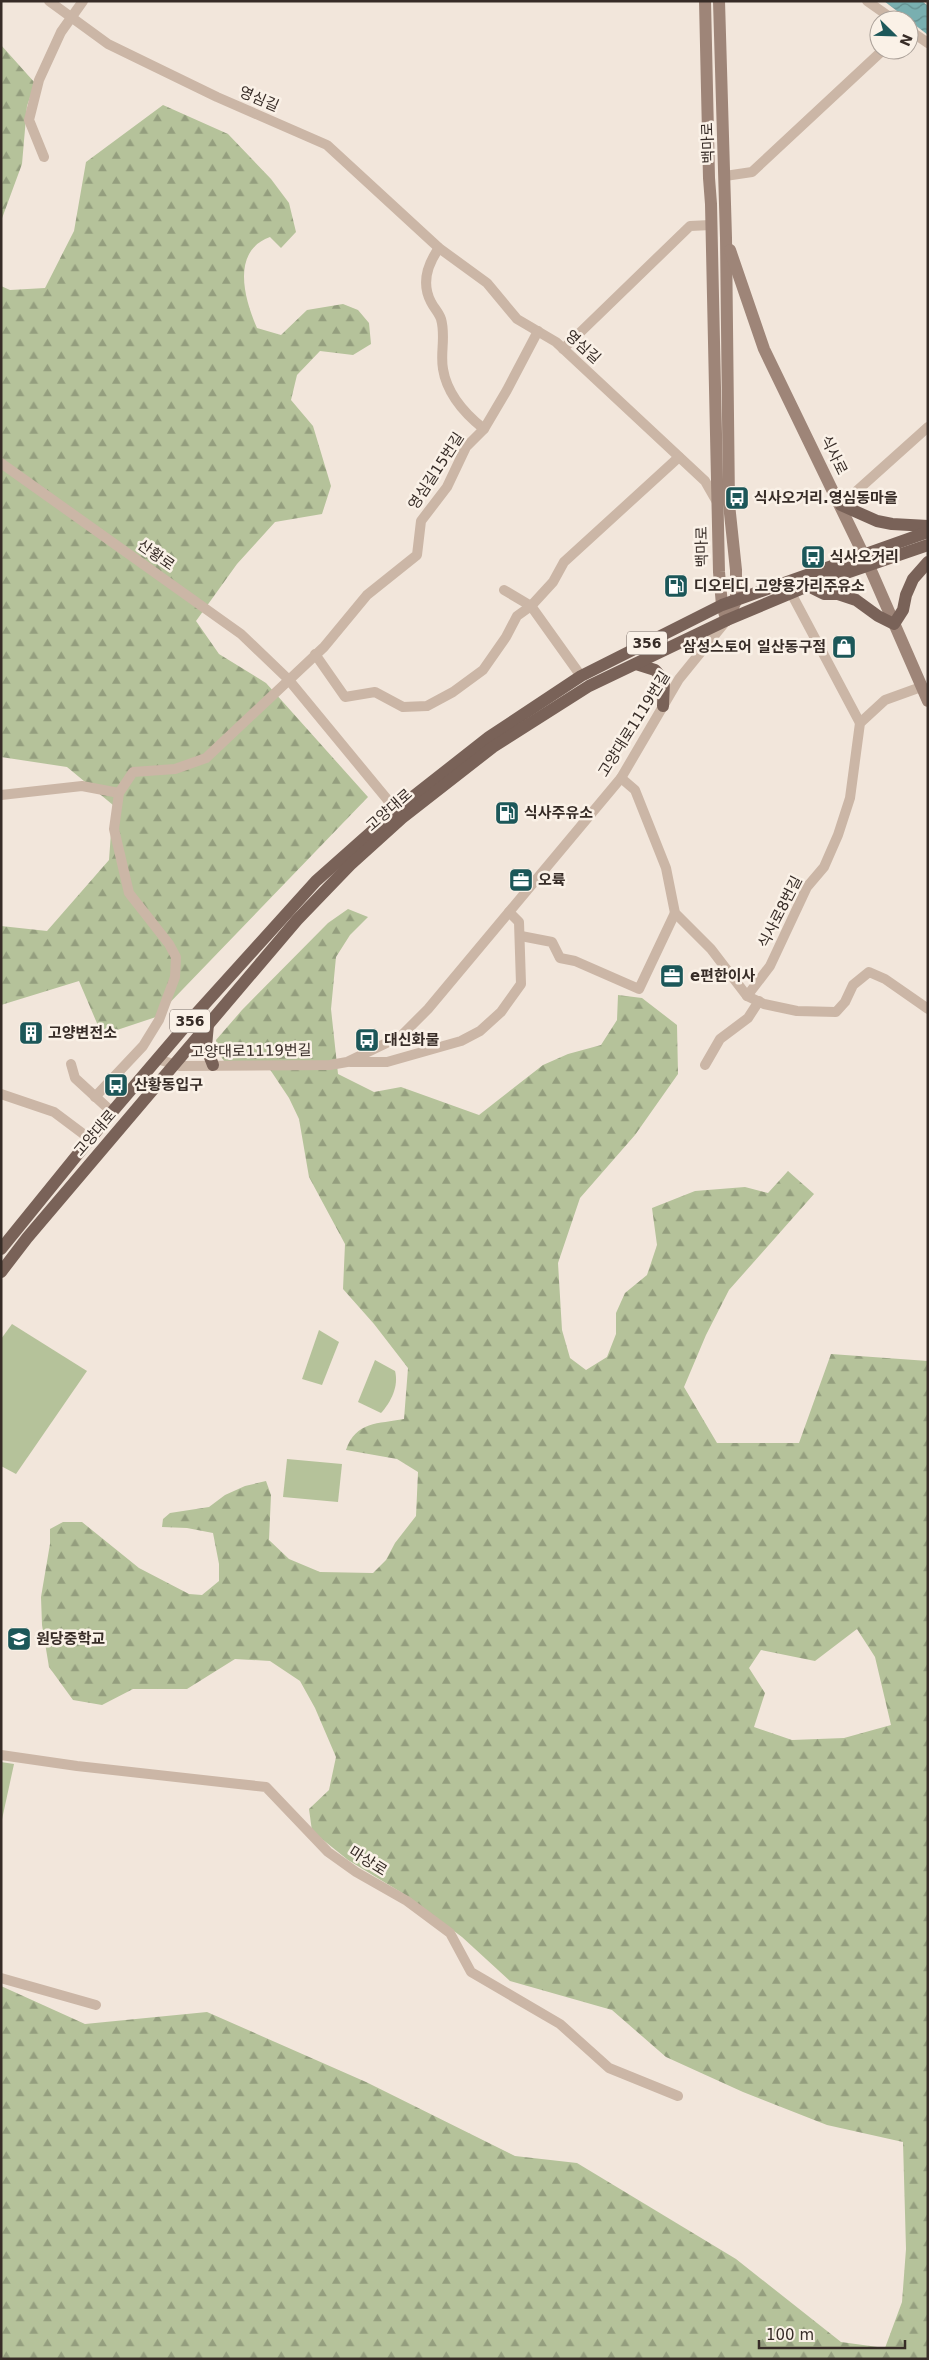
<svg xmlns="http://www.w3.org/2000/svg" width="929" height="2360" viewBox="0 0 929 2360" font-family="'DejaVu Sans','Noto Sans KR',sans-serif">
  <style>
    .forest { fill: url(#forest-firs); fill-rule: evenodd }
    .pitch { fill: #b5c29a }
    .water { fill: url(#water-waves) }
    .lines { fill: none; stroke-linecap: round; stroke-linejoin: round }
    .street { stroke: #cbb6a6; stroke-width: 10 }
    .secondary { stroke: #9e8578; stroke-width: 12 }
    .primary { stroke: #796258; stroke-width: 12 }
    .labels { text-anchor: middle; stroke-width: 5; stroke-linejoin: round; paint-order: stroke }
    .shield { fill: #faf1e7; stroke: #726761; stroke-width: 1 }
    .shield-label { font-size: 14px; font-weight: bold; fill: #372c27 }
    .street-label { font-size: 15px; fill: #372c27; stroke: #faf1e7 }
    .poi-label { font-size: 15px; font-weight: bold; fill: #372c27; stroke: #faf1e7; text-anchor: start }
  </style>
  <defs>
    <pattern id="forest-firs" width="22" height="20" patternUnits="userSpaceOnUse" patternTransform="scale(1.25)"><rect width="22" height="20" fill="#b5c29a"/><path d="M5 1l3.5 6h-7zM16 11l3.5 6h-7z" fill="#949e7e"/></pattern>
    <pattern id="water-waves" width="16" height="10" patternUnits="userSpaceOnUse" patternTransform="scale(1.25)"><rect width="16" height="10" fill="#79afb0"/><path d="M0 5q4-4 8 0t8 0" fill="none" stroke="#648f8f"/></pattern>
  </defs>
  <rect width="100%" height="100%" fill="#f2e6db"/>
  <g class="forest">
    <path d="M1,45l34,38 -8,23 -5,58 -21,57z"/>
    <path d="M163,105l65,29 43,45 18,24 7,29 -15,16 -11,-11c-39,14 -26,61 -13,91l24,7 26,-25 36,-6 15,6 11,13 2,21 -18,11 -33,-4 -23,24 -6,25 22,26 18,60 -9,28 -47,8 -38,42 -41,57 23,33 47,29 102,114 -212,220 -54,18 -23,-54 -78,24v-79l46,5 62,-71 4,-55 -46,-38 -66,-10v-471l9,4 35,-2 29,-57 12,-69z"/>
    <path d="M348,909l20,8 -18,18 -14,22 -5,52 7,65 36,18 27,-5 78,28 64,-50 25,-11 33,-9 16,-25 1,-25 24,3 35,27 1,49 -43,61 -55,63 -22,65 4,67 8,28 16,12 21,-13 9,-23v-21l9,-20 22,-18 10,-30 -5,-37 43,-17 50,-4 23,6 20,-22 26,23 -85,96 -23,45 -22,52 33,56h82l32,-89 97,7v998h-927v-373l84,38 122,-12 159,70 149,74 62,7 159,96 105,83 44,6 17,-46 4,-53 -3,-107 -76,-17 -84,-33 -77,-35 -54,-47 -102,-29 -48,-44 -55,-41 -59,-36 -36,-29 -3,-22 20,-19 7,-33 -21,-49 -15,-27 -30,-20 -35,-2 -48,30h-54l-31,16 -29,-5 -24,-33 -7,-42 -1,-28 9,-53v-15l13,-7h19l57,46 50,26 13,1 17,-14v-17l-6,-31 -26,-5 -25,-1 1,-8 7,-6 39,-6 16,-12 20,-9 21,-5 5,14 -2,45 20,19 31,13 53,1 13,-13 9,-17 21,-27 2,-44 -21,-13 -51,-9c10,-29 32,-26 58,-31l4,-51 -34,-44 -31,-35 2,-45 -36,-67 -10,-58 -10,-21 -22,-33 -43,-4 -6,-9 -2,-12 26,-30 86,-87zM857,1629l18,28 16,68 -47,13 -52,2 -38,-13 11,-34 -16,-25 12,-18 54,11z"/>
  </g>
  <g class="pitch">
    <path d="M12,1324l75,47 -71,103 -15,-8v-127z"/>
    <path d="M319,1330l20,12 -17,43 -20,-6z"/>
    <path d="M375,1360l20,11c4,15 -4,31 -14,42l-23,-11z"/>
    <path d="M287,1459l55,5 -4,38 -55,-5z"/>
    <path d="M1,1762l13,2 -13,60z"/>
  </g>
  <path class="water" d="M884,1h38l6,5v29z"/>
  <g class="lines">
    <g class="street">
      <path d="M49,1l59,43 109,53 110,48 112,103 48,35 30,36 39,23 149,139 12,21"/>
      <path d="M867,1l27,19"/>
      <path d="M909,30l19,13"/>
      <path d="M44,157l-15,-37 10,-40 22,-48 22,-31"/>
      <path d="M725,176l27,-4 131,-122"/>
      <path d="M439,248c-12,17 -18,35 -8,54 3,6 8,11 10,17 5,17 -1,34 2,50 4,25 22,45 41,60"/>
      <path d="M563,349l127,-123 21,-1"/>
      <path d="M1,463l240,171 47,45 108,131"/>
      <path d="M841,505l87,-78"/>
      <path d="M504,590l27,16 50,70"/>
      <path d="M791,593l69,130"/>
      <path d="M315,654l30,43 30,-5 28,15 24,-1 26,-14 30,-22 23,-33 11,-21 14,-10 22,-24 11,-20 115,-105"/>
      <path d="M621,778l14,12 31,78 9,45 36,36 36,47 17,8 33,7 39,1 9,-10 8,-17 16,-13 16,7 43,30"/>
      <path d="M1,795l81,-9 37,7"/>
      <path d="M521,936l31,6 8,16 15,3 64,28 36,-76"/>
      <path d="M747,996l23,-30 37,-79 17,-20 14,-32 12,-37 10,-75 25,-23 36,-13"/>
      <path d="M157,1059l23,7 150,-1 17,-3 54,-26 27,-27 193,-231 58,-99 47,-58"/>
      <path d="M350,1062h37l74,-21 19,-10 21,-19 20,-28 -2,-62 -10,-10"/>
      <path d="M71,1064l4,14 37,34"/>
      <path d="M705,1065l15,-26 28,-21 11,-17"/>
      <path d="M1,1094l53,18 36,27"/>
      <path d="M95,1097l48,-51 16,-26 16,-43 1,-20 -7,-13 -40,-51 -15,-64 5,-36 14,-21 42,-3 31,-11 118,-111 43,-52 50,-40 4,-34 26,-34 19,-40 18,-18 23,-39 31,-59"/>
      <path d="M1,1755l76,11 189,21 62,65 28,20 51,29 43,32 21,39 89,52 49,44 69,28"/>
      <path d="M1,1978l95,27"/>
    </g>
    <g class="secondary">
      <path d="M705,1l4,177 2,26 8,368 3,33 3,10"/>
      <path d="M719,1l7,237 3,266 7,66v31l-9,19"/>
      <path d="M730,250l34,99 105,217 59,135"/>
    </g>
    <g class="primary">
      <path d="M841,505l36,16 15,3 36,2"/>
      <path d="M808,586l16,8h14l18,6 22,16 16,8 9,-14 3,-15 7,-16 15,-17"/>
      <path d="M636,664l19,6 9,10 -1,26"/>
      <path d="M208,1024l-2,23 7,18"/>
      <path d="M1,1249l111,-137 82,-96 122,-135 80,-71 93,-73 92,-61 141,-71 206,-73"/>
      <path d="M1,1272l26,-34 270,-318 53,-55 52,-47 91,-71 96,-61 138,-66 81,-34 120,-41"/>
    </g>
  </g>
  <defs>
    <symbol id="bus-square" viewBox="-11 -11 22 22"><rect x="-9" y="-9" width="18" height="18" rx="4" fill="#1c5759" stroke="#faf1e7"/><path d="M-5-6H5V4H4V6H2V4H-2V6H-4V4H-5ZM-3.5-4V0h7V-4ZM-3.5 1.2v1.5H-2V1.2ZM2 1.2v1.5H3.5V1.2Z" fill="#fff"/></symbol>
    <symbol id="fuel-square" viewBox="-11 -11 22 22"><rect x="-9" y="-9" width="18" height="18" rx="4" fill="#1c5759" stroke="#faf1e7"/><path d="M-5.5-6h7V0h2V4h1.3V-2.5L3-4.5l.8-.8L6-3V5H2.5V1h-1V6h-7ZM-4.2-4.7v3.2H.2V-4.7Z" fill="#fff"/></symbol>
    <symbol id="shop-square" viewBox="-11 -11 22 22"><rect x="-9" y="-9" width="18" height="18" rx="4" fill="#1c5759" stroke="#faf1e7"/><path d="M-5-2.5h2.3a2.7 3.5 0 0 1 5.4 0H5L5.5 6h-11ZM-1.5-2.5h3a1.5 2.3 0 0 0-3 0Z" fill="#fff"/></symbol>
    <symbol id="office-square" viewBox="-11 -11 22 22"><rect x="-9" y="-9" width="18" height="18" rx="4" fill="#1c5759" stroke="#faf1e7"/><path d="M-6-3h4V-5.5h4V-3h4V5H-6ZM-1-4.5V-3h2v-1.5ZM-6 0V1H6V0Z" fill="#fff"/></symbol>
    <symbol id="building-square" viewBox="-11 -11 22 22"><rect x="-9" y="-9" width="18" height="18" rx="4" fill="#1c5759" stroke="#faf1e7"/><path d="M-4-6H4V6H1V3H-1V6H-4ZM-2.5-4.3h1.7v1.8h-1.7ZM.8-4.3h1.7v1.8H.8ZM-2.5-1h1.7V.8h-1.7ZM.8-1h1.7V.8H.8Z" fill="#fff"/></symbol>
    <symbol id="school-square" viewBox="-11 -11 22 22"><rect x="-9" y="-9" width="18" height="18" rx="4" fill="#1c5759" stroke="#faf1e7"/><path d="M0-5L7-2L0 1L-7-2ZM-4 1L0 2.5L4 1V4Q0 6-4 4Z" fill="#fff"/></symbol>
  </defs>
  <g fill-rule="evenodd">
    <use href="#bus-square" x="723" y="484" width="28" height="28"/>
    <use href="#bus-square" x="799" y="543" width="28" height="28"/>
    <use href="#fuel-square" x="662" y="572" width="28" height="28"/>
    <use href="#shop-square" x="830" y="633" width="28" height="28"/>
    <use href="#fuel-square" x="493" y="799" width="28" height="28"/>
    <use href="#office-square" x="507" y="866" width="28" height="28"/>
    <use href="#office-square" x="658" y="962" width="28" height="28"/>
    <use href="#building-square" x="17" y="1019" width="28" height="28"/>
    <use href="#bus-square" x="353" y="1026" width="28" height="28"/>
    <use href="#bus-square" x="102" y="1071" width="28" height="28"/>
    <use href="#school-square" x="5" y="1625" width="28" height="28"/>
  </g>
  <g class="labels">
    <g class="shield">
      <rect x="627" y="631.5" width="40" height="23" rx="4"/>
      <rect x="170" y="1009.5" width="40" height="23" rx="4"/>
    </g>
    <g class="shield-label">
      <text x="647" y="648">356</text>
      <text x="190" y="1026">356</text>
    </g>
    <g class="street-label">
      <text transform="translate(259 99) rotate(23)" y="5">영심길</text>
      <text transform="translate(708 143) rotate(-92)" y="5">백마로</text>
      <text transform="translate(583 347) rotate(42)" y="5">영심길</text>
      <text transform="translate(834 455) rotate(64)" y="5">식사로</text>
      <text transform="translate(436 471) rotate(-57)" y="5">영심길15번길</text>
      <text transform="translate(702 547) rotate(-91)" y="5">백마로</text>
      <text transform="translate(156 555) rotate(35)" y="5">산황로</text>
      <text transform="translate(634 724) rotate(-58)" y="5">고양대로1119번길</text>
      <text transform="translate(389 810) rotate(-41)" y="5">고양대로</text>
      <text transform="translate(780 912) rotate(-63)" y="5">식사로8번길</text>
      <text transform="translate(251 1051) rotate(-1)" y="5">고양대로1119번길</text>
      <text transform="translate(95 1133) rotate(-49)" y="5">고양대로</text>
      <text transform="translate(368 1861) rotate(32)" y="5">마상로</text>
    </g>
    <g class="poi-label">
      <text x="754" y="503">식사오거리.영심동마을</text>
      <text x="830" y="562">식사오거리</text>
      <text x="694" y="591">디오티디 고양용가리주유소</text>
      <text x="826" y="652" text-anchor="end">삼성스토어 일산동구점</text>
      <text x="524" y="818">식사주유소</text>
      <text x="538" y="885">오륙</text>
      <text x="690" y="981">e편한이사</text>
      <text x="48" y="1038">고양변전소</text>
      <text x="384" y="1045">대신화물</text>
      <text x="134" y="1090">산황동입구</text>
      <text x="36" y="1644">원당중학교</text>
    </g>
  </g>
  <rect width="929" height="2360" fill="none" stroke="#372c27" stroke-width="5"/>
  <g transform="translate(894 35) rotate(113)"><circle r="24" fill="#faf1e7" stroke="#aca29a"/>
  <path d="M0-4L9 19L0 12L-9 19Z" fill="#1c5759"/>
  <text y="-8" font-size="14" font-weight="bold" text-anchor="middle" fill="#372c27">N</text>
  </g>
  <path d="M759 2340v8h146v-8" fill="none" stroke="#372c27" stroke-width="2.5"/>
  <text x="766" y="2340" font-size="15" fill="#372c27" stroke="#faf1e7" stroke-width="4" paint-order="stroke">100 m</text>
</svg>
